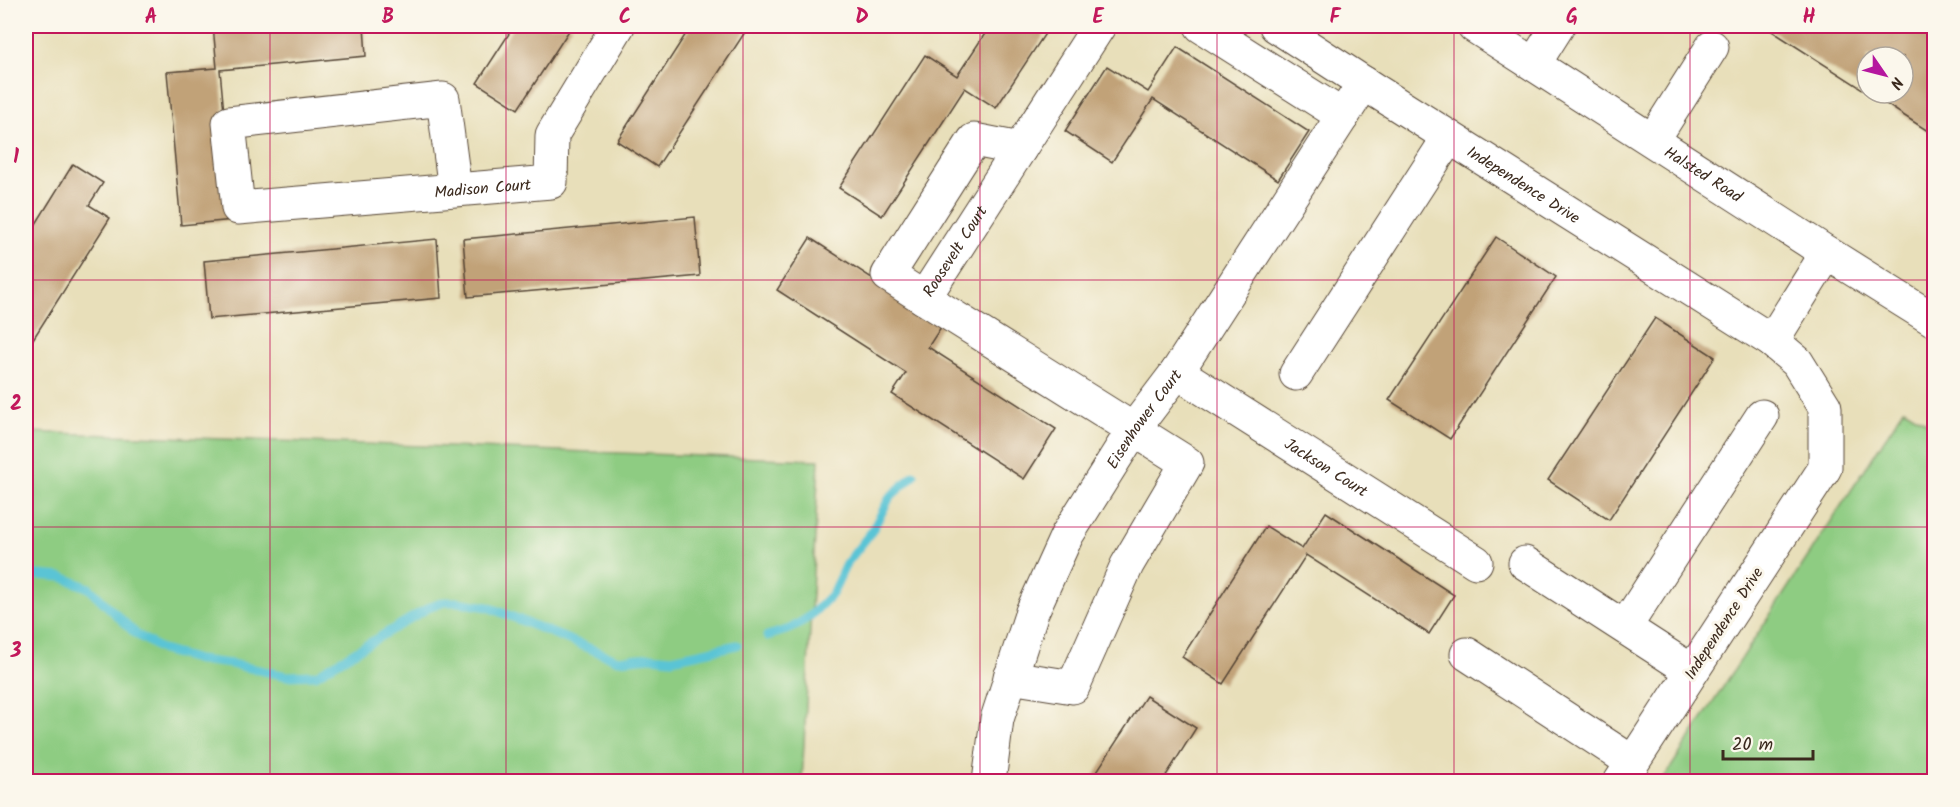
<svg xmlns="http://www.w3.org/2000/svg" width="1960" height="807" viewBox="0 0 1960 807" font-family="Kalam,sans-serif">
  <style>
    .green { fill: #8ecc82; stroke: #647b50; stroke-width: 1.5 }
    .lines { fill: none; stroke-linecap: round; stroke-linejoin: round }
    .stream { stroke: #5ac4d5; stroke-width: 9 }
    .building { fill: #c1a278 }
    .minor-casing { stroke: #554535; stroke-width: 35 }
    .minor { stroke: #fff; stroke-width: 33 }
    .grid { fill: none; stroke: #c2185b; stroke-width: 1.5; stroke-opacity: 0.55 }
    .labels { text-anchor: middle; stroke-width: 6; stroke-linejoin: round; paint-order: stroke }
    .street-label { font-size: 16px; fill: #3b2a1e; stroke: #fbf7ec }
    .neatline { fill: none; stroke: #c2185b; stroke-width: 2 }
    .grid-label { font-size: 20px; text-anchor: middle; font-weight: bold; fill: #c2185b }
  </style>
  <rect width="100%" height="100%" fill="#fbf7ec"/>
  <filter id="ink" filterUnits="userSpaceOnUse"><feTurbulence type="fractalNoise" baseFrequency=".0167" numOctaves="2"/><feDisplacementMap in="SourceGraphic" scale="12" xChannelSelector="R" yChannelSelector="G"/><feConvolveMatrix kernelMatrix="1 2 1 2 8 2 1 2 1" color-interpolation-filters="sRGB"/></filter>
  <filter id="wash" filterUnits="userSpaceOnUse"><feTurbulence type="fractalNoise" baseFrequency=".008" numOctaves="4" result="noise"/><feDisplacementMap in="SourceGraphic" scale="24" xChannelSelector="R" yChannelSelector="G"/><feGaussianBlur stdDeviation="1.35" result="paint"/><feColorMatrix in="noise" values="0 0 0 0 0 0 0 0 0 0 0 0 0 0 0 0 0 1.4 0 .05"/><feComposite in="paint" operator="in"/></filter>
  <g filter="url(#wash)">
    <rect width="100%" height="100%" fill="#e8dfba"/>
    <g class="green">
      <path d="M1904,409l30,18v354h-272z"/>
      <path d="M26,432l793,28 -17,321 -382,1 -139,-5 -54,5 -201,-1z"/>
    </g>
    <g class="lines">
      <g class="stream">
        <path d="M26,574l36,3 27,11 47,46 26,16 36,10 33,4 56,12 29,-1 112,-67 16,-6h14l30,5 130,53 33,-3 21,2 65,-14"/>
        <path d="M767,636l23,-7 19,-12 23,-23 14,-30 26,-33 18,-34 24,-22"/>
      </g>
    </g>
    <g id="blocks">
      <g class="building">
        <path d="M213,26h151l2,30 -146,14 14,150 -53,5 -14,-153 50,-4z"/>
        <path d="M514,26h58l-54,83 -41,-26z"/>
        <path d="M691,26h58l-92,141 -40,-26z"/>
        <path d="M990,26h60l-54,82 -31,-20 -83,128 -43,-28 86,-133 32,21z"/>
        <path d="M1764,26h170v109l-65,-42h34v-36h-36v35z"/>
        <path d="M1177,47l132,85 -31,48 -125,-81 -41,63 -47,-31 42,-65 41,26z"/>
        <path d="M73,164l30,19 -14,22 21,13 -82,129 -2,-2v-105z"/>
        <path d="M695,217l5,59 -232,21 -5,-58z"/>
        <path d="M1496,237l60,40 -106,162 -61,-39z"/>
        <path d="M810,238l133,86 -15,23 128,82 -32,50 -132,-85 14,-21 -129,-83z"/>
        <path d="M437,239l4,59 -232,21 -5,-58z"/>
        <path d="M1655,318l60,39 -106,163 -61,-40z"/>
        <path d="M1326,512l128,83 -25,39 -123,-79 -83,129 -41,-27 84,-131 36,23z"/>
        <path d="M1146,696l50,32 -34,54h-72z"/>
      </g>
    </g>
  </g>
  <g filter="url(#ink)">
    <use href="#blocks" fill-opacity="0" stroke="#554535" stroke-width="1.5"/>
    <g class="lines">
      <defs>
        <g id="minor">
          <path d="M1201,26l142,90"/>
          <path id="s1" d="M1276,26l97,63 399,252 25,21 28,45v61l-205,314"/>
          <path id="s2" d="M1474,26l353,227 107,67"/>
          <path d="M1534,64l24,-38"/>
          <path d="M1653,140l59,-93"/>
          <path id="s3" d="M455,190l-12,-91 -214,24 9,85 313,-26 1,-47 66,-109"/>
          <path d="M924,298l-36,-23 86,-135 46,9"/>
          <path d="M1772,341l55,-88"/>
          <path id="s4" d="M1177,372l299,190"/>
          <path d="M1296,374l153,-237"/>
          <path d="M1525,563l167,108"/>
          <path d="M1625,627l137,-211"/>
          <path d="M1467,654l165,108"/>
          <path id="s5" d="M1010,677l63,10 54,-122 60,-102 -263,-165 175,-272"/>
          <path id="s6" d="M989,782l8,-63 35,-107 35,-77 66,-105 44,-58 187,-289"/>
        </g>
      </defs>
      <use href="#minor" class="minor-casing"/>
      <use href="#minor" class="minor"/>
    </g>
  </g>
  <path class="grid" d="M270,26v756M506,26v756M743,26v756M980,26v756M1217,26v756M1454,26v756M1690,26v756M26,280h1908M26,527h1908"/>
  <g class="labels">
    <g class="street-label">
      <text dy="6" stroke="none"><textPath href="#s2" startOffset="273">Halsted Road</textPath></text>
      <text dy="6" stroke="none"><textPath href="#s1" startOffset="294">Independence Drive</textPath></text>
      <text dy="6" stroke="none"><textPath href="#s3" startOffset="638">Madison Court</textPath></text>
      <text dy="6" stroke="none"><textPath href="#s5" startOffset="682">Roosevelt Court</textPath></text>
      <text dy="6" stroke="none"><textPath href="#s6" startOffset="400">Eisenhower Court</textPath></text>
      <text dy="6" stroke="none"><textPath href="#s4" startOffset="177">Jackson Court</textPath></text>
      <text transform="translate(1723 623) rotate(-57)" y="6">Independence Drive</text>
    </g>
  </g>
  <rect width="1960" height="807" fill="none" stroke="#fbf7ec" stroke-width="66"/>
  <g transform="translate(1885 75) rotate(125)"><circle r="28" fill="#fbf7ec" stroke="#aea59a" stroke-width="1.5"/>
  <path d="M0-4.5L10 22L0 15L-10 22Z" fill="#b5179e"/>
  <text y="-9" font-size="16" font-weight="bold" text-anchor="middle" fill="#3b2a1e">N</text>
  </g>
  <path d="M1723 750v9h90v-9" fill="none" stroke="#3b2a1e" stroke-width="3"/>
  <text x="1732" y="750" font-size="18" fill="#3b2a1e" stroke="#fbf7ec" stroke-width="4.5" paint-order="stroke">20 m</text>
  <rect x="33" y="33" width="1894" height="741" class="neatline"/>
  <g class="grid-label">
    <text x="151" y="23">A</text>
    <text x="388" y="23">B</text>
    <text x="625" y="23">C</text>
    <text x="862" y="23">D</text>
    <text x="1098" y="23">E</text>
    <text x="1335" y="23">F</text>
    <text x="1572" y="23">G</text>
    <text x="1809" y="23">H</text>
    <text x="16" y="163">1</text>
    <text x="16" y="410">2</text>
    <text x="16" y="657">3</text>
  </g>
</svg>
